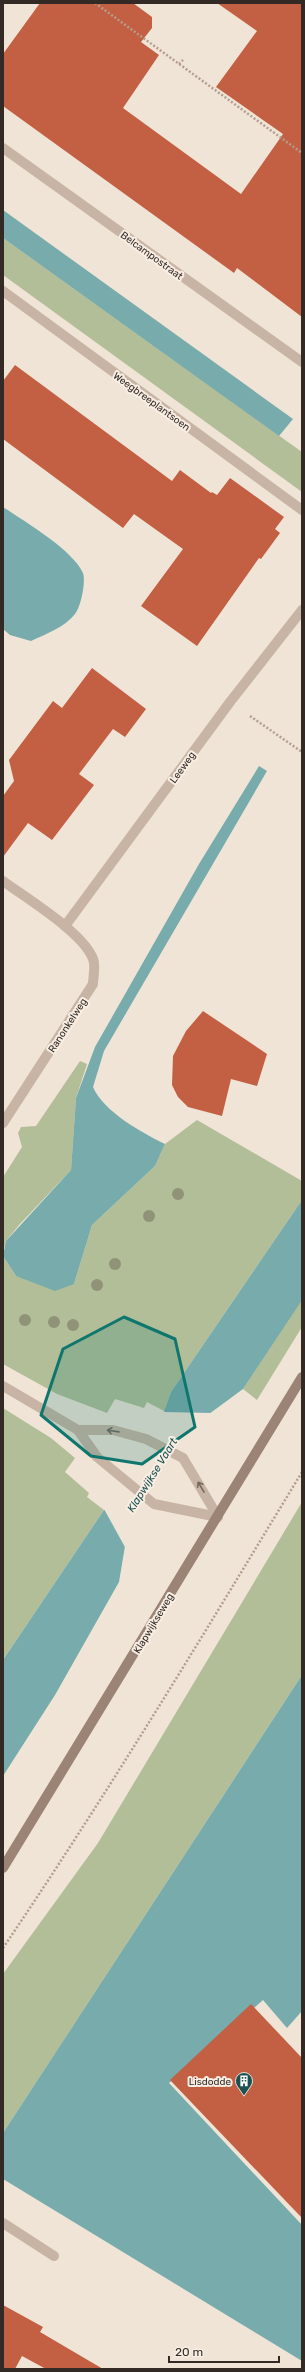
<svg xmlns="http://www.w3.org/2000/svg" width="305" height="2372" viewBox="0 0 305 2372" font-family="Rubik,sans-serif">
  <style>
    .green { fill: #b2be98 }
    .water { fill: #77abac }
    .pier { fill: #f0e4d7 }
    .building { fill: #c35f42 }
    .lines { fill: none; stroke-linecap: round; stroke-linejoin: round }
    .path { stroke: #b39e8e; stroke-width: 2.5; stroke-dasharray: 2 2; stroke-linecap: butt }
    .lane { stroke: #c8b4a4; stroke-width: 10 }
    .street { stroke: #c8b4a4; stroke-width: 10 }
    .secondary { stroke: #9b8376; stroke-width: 10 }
    .tree { fill: #919378 }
    .oneway { stroke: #76685f }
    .marked { fill: #0f766e; fill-opacity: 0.2; stroke: #0f766e; stroke-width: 3; stroke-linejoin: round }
    .labels { text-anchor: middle; stroke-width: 4; stroke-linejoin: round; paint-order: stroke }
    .street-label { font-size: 10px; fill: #332a26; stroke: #f8eee3 }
    .poi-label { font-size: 10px; fill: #332a26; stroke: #f8eee3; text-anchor: end }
    .water-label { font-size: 11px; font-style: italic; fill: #1c5153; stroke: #f8eee3 }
  </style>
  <rect width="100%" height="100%" fill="#f0e4d7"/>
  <g class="green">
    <path d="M3,238l299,214v40l-299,-217z"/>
    <path d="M80,1061l7,3 -11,34 -5,72 -52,55 -13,16 -3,11v-75l19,-30 -4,-14 3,-6 15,-1z"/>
    <path d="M197,1120l105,61v19l-131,192 -7,19 -17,-9 -3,6 -29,-9 -8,14 -50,-19 -54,-30v-108l13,20 58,8 18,-59 63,-59 10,-22z"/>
    <path d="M302,1299v28l-45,73 -14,-11z"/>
    <path d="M3,1408l48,30 24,20 -10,14 24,21 -2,4 17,13 -101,150z"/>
    <path d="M302,1502v173l-299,458v-159l95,-131z"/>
  </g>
  <g class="water">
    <path d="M3,210l290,209 -14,17 -276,-198z"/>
    <path d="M3,507c21,14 70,43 80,66 3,9 -2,33 -8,41 -10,13 -29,20 -44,27l-21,-6 -7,-6z"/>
    <path d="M259,766l8,5 -163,280 -11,36c11,25 48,45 72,57l-10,22 -63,59 -18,59 -19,7 -39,-15 -13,-20 3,-15 65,-71 5,-72 19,-51 104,-183z"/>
    <path d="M302,1200v100l-59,89 -34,25 -84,132 -6,36 -64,113 -52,81v-116l101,-150 2,-1 60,-95 -2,-3 7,-19z"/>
    <path d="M302,1675v336l-15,17 -24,-28 -94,83 133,142v136l-299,-182v-46z"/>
  </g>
  <path class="pier" d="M163,1412l49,1 -86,136 -22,-40z"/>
  <g class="building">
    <path d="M40,3h93l19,14v11l-11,14 18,13 -36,53 118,86 42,-60 -67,-47 41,-56 -40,-28h85v314l-65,-49 -3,5 -231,-167v-52z"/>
    <path d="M15,365l157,116 8,-11 31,23 1,-1 5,3 13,-17 54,39 -9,12 5,4 -19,26 -2,-1 -62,88 -56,-40 42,-57 -49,-35 -11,14 -120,-89v-58z"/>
    <path d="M92,668l54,41 -21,28 -12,-8 -34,45 15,11 -42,55 -24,-17 -25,34v-61l11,-15 -5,-21 44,-59 9,7z"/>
    <path d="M203,1011l64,43 -10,32 -26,-7 -9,37 -34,-9 -10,-10 -6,-12 1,-29 13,-25z"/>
    <path d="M251,2004l51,54v160l-132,-138z"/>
    <path d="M3,2305l40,22 -3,5 63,37h-57l-24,-13 -7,13h-12z"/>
  </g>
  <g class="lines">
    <g class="path">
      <path d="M95,3l207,150"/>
      <path d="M179,64l4,-4"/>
      <path d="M250,716l52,36"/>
      <path d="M3,1948c105,-155 202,-316 299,-476"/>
    </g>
    <path class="lane" d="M3,2223l51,33"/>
    <g class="street">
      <path d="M3,148l299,214"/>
      <path d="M3,291l299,219"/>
      <path d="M3,881c23,17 81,52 90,78 3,7 0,18 0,25l-90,139"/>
      <path d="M65,926l165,-224 72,-92"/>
      <path d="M3,1386l75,44 19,27 57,47 64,13"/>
      <path d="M78,1430h35l33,9 37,19 35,59"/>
    </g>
    <path class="secondary" d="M3,1868l299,-491"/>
  </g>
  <g class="tree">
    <circle cx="178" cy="1194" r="6"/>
    <circle cx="149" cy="1216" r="6"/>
    <circle cx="115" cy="1264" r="6"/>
    <circle cx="97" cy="1285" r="6"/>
    <circle cx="25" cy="1320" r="6"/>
    <circle cx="54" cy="1322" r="6"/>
    <circle cx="73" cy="1325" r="6"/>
  </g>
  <defs><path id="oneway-shaft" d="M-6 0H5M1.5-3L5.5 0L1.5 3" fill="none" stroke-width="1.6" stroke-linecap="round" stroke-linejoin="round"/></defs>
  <g class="oneway">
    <use href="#oneway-shaft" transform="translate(113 1431) rotate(-172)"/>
    <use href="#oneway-shaft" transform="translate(201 1487) rotate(-121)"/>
  </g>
  <path class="marked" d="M124,1317l51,22 20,88 -53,37 -51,-8 -50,-41 22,-66z"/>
  <defs>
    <symbol id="building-pin" viewBox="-11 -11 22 30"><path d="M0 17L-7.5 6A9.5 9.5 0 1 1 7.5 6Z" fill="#1c5153" stroke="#f8eee3"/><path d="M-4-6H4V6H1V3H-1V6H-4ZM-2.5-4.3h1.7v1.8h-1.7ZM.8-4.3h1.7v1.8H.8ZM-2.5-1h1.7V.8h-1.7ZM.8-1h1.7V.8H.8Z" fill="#fff"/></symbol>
  </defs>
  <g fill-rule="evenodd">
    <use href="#building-pin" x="234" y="2071" width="20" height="27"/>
  </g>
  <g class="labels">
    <g class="street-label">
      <text transform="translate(152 255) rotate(36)" y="4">Belcampostraat</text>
      <text transform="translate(152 401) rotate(36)" y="4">Weegbreeplantsoen</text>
      <text transform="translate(182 767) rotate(-54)" y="4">Leeweg</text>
      <text transform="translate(67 1025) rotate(-57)" y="4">Ranonkelweg</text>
      <text transform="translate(153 1623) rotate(-59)" y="4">Klapwijkseweg</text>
    </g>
    <g class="poi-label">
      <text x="231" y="2085">Lisdodde</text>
    </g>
    <g class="water-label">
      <text transform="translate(152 1475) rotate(-58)" y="4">Klapwijkse Vaart</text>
    </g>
  </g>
  <rect width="305" height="2372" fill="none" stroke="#332a26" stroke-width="8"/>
  <path d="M169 2356v6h110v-6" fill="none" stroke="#332a26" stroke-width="2"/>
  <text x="175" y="2356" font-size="12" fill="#332a26" stroke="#f8eee3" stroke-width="3" paint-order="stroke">20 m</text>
</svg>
